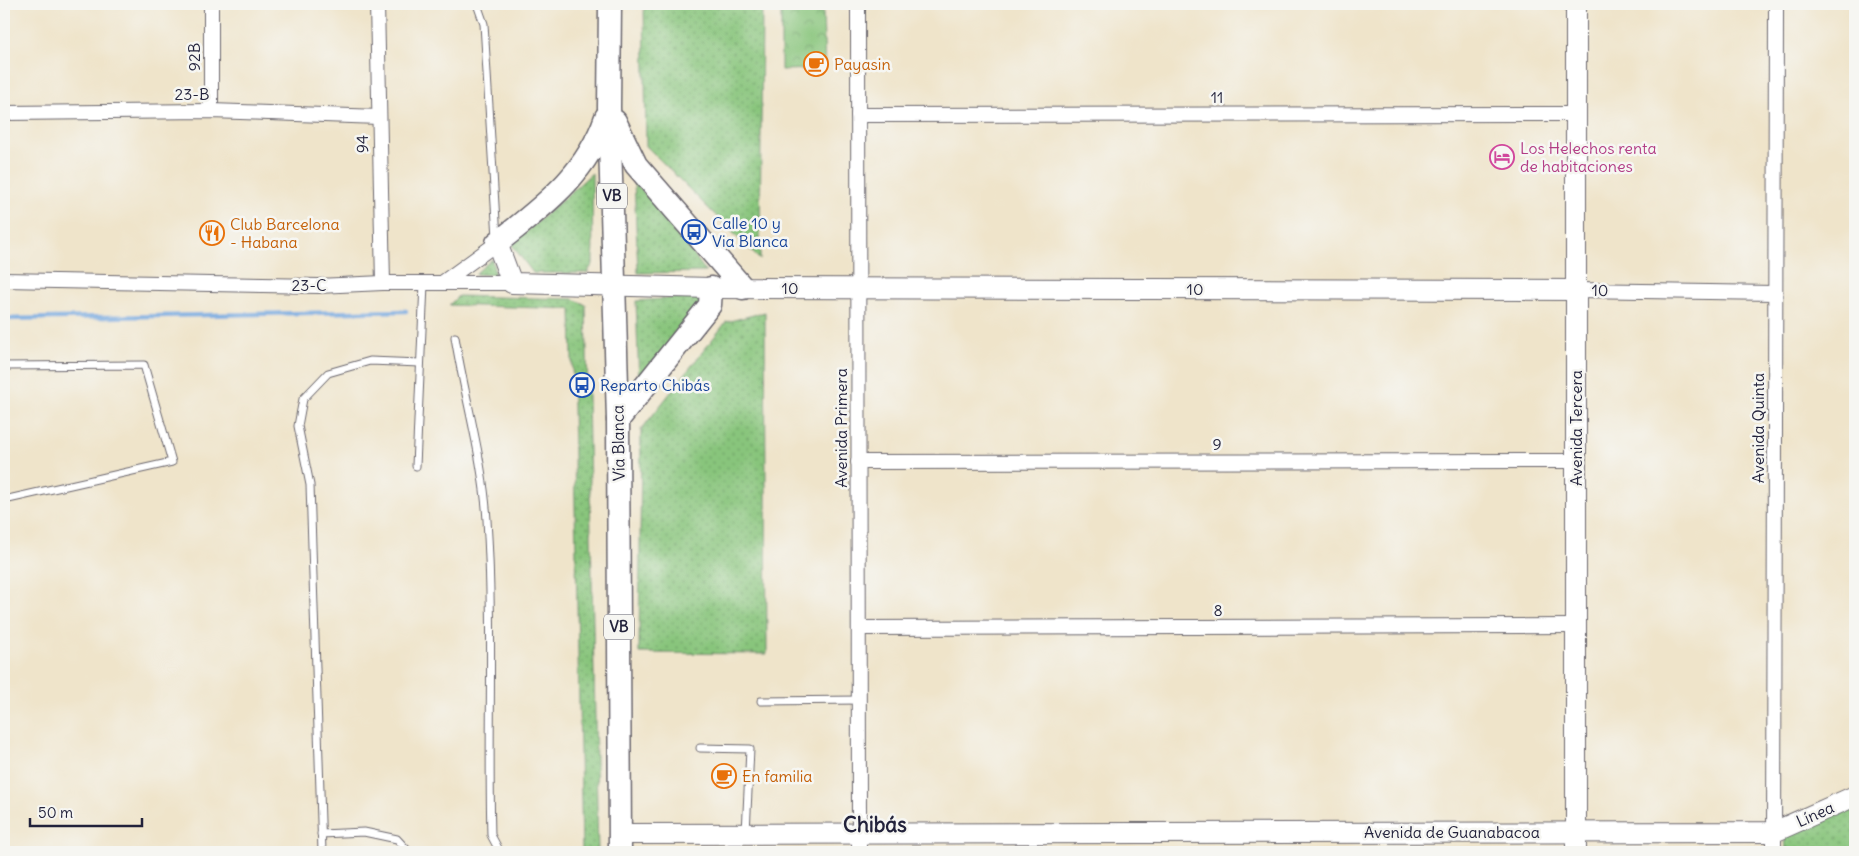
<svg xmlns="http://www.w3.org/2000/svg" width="1859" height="856" viewBox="0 0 1859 856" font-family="Delius,sans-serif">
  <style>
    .grass { fill: url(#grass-dots); stroke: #55745c }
    .park { fill: url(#park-crowns); stroke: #55745c }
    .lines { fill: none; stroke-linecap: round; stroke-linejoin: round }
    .stream { stroke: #72a6de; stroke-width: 4.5 }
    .lane-casing { stroke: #6a666d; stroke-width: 9 }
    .street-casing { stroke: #6a666d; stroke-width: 16 }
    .secondary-casing { stroke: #6a666d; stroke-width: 22 }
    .primary-casing { stroke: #6a666d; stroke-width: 25 }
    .lane { stroke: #fff; stroke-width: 7 }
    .street { stroke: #fff; stroke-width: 14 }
    .secondary { stroke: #fff; stroke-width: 20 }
    .primary { stroke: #fff; stroke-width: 22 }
    .labels { text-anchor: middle; stroke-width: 5; stroke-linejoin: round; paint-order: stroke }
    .shield { fill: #f6f6f2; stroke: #626272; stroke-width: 1 }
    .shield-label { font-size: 15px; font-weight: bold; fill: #22223b }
    .street-label { font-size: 16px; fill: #22223b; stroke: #f6f6f2 }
    .food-label { font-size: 16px; fill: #c56008; stroke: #f6f6f2; text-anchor: start }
    .hotel-label { font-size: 16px; fill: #b23c85; stroke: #f6f6f2; text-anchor: start }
    .transit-label { font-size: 16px; fill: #164399; stroke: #f6f6f2; text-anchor: start }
    .district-label { font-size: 21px; font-weight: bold; fill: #22223b; stroke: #f6f6f2 }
  </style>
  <defs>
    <pattern id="grass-dots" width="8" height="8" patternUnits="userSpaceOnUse" patternTransform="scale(1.25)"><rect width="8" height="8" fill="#88c57c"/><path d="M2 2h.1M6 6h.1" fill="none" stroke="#6fa067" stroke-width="1.8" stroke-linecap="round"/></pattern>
    <pattern id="park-crowns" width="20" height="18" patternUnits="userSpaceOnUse" patternTransform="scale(1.25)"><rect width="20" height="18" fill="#88c57c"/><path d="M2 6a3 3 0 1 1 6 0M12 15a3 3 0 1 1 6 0" fill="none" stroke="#6fa067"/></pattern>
  </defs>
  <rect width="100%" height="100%" fill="#f6f6f2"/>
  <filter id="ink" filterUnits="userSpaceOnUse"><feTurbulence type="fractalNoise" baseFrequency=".02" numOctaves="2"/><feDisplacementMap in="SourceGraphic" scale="10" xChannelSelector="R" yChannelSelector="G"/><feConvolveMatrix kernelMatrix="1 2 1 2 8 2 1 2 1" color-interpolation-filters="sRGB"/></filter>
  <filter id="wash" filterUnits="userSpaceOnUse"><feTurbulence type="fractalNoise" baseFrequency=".0096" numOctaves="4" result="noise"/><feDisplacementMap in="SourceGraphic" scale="20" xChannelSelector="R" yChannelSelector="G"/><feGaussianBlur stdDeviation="1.12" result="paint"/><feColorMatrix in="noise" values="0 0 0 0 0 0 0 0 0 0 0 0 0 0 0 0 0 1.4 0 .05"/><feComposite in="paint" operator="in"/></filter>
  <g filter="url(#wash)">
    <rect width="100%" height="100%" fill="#efe4ca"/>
    <g class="grass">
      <path d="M644,4h118l-2,256 -114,-114z"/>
      <path d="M592,173l1,91 -6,9h-54l-21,-28z"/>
      <path d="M634,181l34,37 38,54 -68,1z"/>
      <path d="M492,259l3,16 -20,-1z"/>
      <path d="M458,296l116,3 12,6 12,547h-16l-11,-543 -122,-4z"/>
      <path d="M688,297l11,2 2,4 -62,81 -3,-83z"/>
      <path d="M765,312l2,342 -128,-1 2,-223 85,-108z"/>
      <path d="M1855,801v51h-69l-1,-16z"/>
    </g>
    <path class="park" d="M781,12h42l2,57 -44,1z"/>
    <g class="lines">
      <path class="stream" d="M4,319l402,-8"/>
    </g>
  </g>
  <g filter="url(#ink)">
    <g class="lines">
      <defs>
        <g id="lane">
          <path d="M477,4l7,20 13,214"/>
          <path d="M455,337c10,62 28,121 32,183 7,105 1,210 4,315l9,17"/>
          <path d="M4,366l140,-1 28,97 -168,38"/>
          <path d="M416,466l8,-182"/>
          <path d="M761,701l99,-1"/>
          <path d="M700,748l50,1 -4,84"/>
          <path d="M321,834l43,-2 33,7 12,13"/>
          <path d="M322,852l-12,-367 -12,-59 5,-27 25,-26 42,-12 50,2"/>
        </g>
        <g id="street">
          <path d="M211,4v107"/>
          <path d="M377,4l6,279"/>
          <path d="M858,4l1,848"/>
          <path d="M4,113l207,-2 168,6"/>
          <path d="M858,115l718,-1"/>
          <path d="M4,280l314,6 65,-3h129"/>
          <path d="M442,283l55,-40"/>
          <path d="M1576,290l199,3"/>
          <path d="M858,462l718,-1"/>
          <path d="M860,628l716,-2"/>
          <path d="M1774,852l2,-848"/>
        </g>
        <g id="secondary">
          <path d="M497,243l15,40 199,5 865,2"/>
          <path d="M620,834l1154,-2 81,-36"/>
          <path d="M1576,852v-848"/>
        </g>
        <g id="primary">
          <path d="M610,4l-1,103 9,313 2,432"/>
          <path d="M615,121l21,44 107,123"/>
          <path d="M497,243c46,-37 89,-67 109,-126"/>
          <path d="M618,420l92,-115 1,-17"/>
        </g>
      </defs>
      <use href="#lane" class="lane-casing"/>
      <use href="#street" class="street-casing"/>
      <use href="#secondary" class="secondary-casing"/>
      <use href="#primary" class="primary-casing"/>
      <use href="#lane" class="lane"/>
      <use href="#street" class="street"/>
      <use href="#secondary" class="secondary"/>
      <use href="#primary" class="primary"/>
    </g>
  </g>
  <defs>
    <symbol id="cafe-ring" viewBox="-11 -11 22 22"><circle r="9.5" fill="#f6f6f2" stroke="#e8710a" stroke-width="1.5"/><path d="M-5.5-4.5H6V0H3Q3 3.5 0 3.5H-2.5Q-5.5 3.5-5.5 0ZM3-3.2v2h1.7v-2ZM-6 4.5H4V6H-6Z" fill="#e8710a"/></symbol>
    <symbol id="hotel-ring" viewBox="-11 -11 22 22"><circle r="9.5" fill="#f6f6f2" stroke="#d1479c" stroke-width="1.5"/><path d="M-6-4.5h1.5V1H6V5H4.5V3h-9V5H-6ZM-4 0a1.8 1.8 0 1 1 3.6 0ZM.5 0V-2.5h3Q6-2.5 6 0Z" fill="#d1479c"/></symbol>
    <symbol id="bus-ring" viewBox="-11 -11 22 22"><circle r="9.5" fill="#f6f6f2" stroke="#1a4fb4" stroke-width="1.5"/><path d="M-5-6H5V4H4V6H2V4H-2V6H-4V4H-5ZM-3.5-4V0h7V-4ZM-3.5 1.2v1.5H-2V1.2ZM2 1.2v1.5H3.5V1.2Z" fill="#1a4fb4"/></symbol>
    <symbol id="restaurant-ring" viewBox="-11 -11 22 22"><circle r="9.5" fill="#f6f6f2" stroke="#e8710a" stroke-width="1.5"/><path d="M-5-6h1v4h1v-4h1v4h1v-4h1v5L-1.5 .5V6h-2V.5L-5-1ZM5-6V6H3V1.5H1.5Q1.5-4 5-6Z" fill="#e8710a"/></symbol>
  </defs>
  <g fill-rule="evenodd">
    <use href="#cafe-ring" x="802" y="50" width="28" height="28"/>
    <use href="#hotel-ring" x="1488" y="143" width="28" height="28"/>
    <use href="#bus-ring" x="680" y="218" width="28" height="28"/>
    <use href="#restaurant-ring" x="198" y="219" width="28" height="28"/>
    <use href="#bus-ring" x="568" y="371" width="28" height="28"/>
    <use href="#cafe-ring" x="710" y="762" width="28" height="28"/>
  </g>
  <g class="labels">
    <g class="shield">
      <rect x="597" y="183.5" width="30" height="25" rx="4"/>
      <rect x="604" y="614.5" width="30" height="25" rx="4"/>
    </g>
    <g class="shield-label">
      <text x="612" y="201">VB</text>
      <text x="619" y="632">VB</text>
    </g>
    <g class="street-label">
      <text transform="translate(194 57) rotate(-90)" y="6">92B</text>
      <text x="192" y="100">23-B</text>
      <text x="1217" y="103">11</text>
      <text transform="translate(362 144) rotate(-91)" y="6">94</text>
      <text x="309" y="291">23-C</text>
      <text x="790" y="294">10</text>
      <text x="1195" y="295">10</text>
      <text transform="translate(1600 290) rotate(1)" y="6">10</text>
      <text transform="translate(841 428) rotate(-90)" y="6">Avenida Primera</text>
      <text transform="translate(1576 428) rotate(-90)" y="6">Avenida Tercera</text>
      <text transform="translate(1758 428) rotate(-90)" y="6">Avenida Quinta</text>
      <text transform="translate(618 443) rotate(-91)" y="6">Vía Blanca</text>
      <text x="1217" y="450">9</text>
      <text x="1218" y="616">8</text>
      <text transform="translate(1815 814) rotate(-24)" y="6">Línea</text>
      <text x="1452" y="838">Avenida de Guanabacoa</text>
    </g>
    <g class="food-label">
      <text x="834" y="70">Payasin</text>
      <text x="230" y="230">Club Barcelona<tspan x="230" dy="18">- Habana</tspan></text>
      <text x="742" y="782">En familia</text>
    </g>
    <g class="hotel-label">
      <text x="1520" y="154">Los Helechos renta<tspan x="1520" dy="18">de habitaciones</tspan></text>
    </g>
    <g class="transit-label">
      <text x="712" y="229">Calle 10 y<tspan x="712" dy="18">Via Blanca</tspan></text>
      <text x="600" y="391">Reparto Chibás</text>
    </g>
    <g class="district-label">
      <text x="875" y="832">Chibás</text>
    </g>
  </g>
  <rect width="1859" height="856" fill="none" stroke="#f6f6f2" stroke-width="20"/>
  <path d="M30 818v8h112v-8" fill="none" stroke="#22223b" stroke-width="2.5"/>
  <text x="38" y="818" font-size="15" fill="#22223b" stroke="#f6f6f2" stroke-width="4" paint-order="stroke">50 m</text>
</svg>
